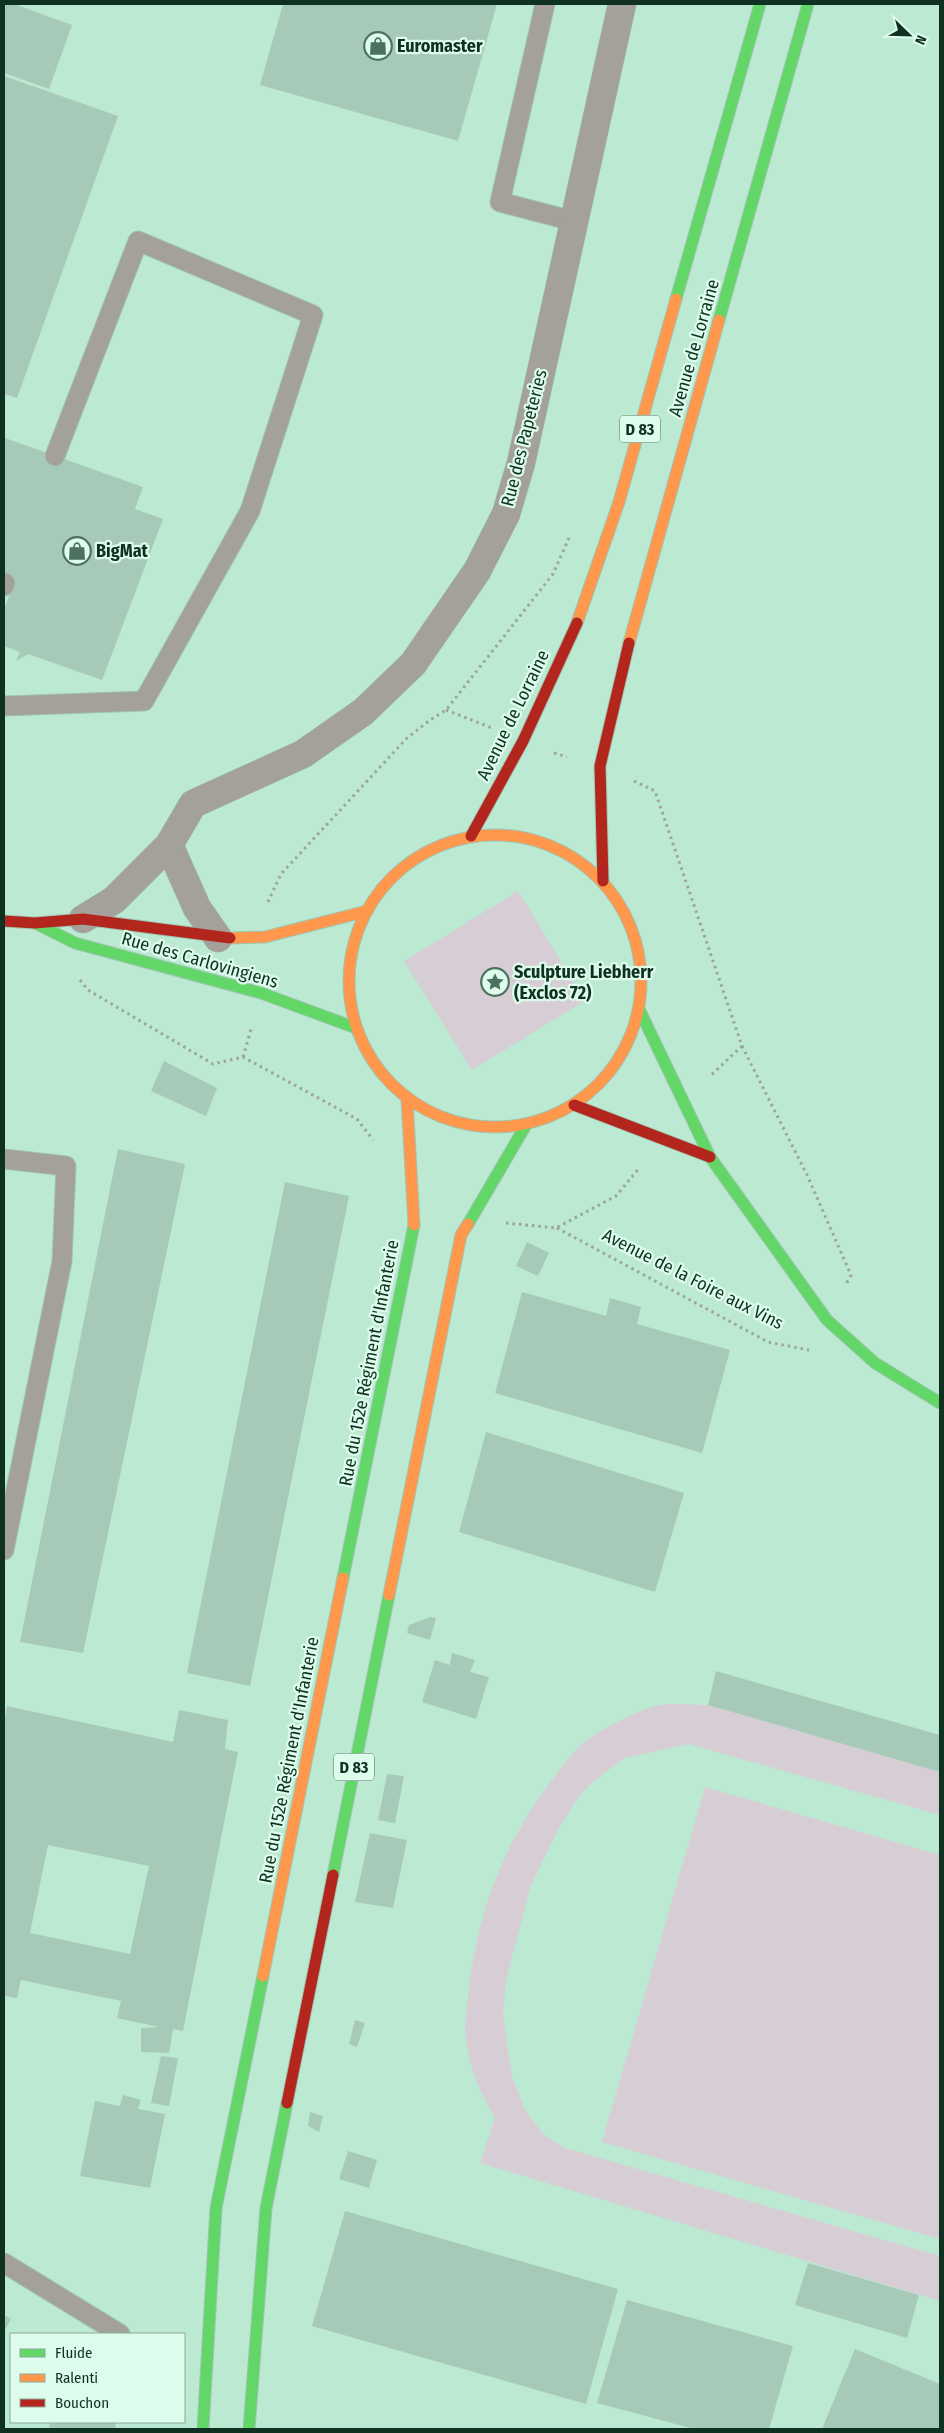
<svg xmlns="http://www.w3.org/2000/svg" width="944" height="2433" viewBox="0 0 944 2433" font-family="'Fira Sans Condensed',sans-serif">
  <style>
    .green { fill: #d7ced5 }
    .building { fill: #a7cab8; fill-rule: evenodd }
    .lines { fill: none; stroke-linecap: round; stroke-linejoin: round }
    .lane-casing { stroke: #a0c5b2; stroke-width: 21 }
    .street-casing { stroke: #a0c5b2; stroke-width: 29 }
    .fast-casing { stroke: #a0c5b2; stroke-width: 13 }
    .slow-casing { stroke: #a0c5b2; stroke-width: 13 }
    .jam-casing { stroke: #a0c5b2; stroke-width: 13 }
    .path { stroke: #9ca49b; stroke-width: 3; stroke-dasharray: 2.5 4; stroke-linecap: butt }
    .lane { stroke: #a3a19a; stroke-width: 19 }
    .street { stroke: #a3a19a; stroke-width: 28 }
    .fast { stroke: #63d668; stroke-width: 11 }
    .slow { stroke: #ff974d; stroke-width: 11 }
    .jam { stroke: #b3261e; stroke-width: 11 }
    .labels { text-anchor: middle; stroke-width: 4.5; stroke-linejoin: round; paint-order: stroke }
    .shield { fill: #ddfceb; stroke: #4d6e5e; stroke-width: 1 }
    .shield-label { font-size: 16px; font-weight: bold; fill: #0f3122 }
    .poi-label { font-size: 18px; font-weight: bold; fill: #0f3122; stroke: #ddfceb; text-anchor: start }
    .street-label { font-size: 18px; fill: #0f3122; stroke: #ddfceb }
  </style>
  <rect width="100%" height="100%" fill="#bce9d2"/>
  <g class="green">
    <path d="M518,891l67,110 -113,69 -68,-109z"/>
    <path d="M708,1705l232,67v43l-252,-71 -63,14 -30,22 -16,16 -20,32 -28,57 -25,95 -3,35 9,61 13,34 19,25 21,13 375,108v45l-460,-138 15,-46c-16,-25 -25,-48 -29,-77 -2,-20 2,-41 4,-61 12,-79 36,-139 85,-203 9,-12 20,-27 32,-36 20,-14 45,-27 68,-34 15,-4 37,-1 53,-1z"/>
    <path d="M705,1787l235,68v384l-338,-97z"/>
  </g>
  <g class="building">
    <path d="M4,4h10l58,21 -23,64 -45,-16z"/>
    <path d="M283,4h214l-39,137 -198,-56z"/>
    <path d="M4,76l114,40 -101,282 -13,-4z"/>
    <path d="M5,438l138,49 -8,22 28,10 -61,161 -74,-26 -12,7 4,-9 -16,-6v-36l9,-24 -9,-3z"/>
    <path d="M164,1061l53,27 -11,28 -55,-25z"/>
    <path d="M118,1149l67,15 -102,489 -63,-11z"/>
    <path d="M285,1182l64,14 -99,490 -63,-13z"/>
    <path d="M527,1242l22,11 -11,23 -22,-10z"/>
    <path d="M522,1292l84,24 4,-18 31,9 -4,17 93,26 -28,103 -207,-60z"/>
    <path d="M486,1432l198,61 -29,99 -196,-60z"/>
    <path d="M430,1617l6,1 -6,22 -23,-7 2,-8z"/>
    <path d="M452,1653l23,7 -5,12 19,5 -13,42 -54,-17 13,-42 15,5z"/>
    <path d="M716,1671l224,64v37l-232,-67z"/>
    <path d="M7,1706l166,36 6,-32 49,10 -3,29 13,3 -55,279 -10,-2 -4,24 -28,-1v-24l18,-1 -42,-9 4,-17 -100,-21 -4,18 -13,-2v-273zM48,1845l101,21 -19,88 -100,-21z"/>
    <path d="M387,1774l17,2 -9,47 -17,-3z"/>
    <path d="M370,1833l37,7 -14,68 -38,-6z"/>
    <path d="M355,2020l10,3 -8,24 -8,-3z"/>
    <path d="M161,2056l17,2 -9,48 -18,-3z"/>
    <path d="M123,2095l18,5 -3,9 27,5 -15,74 -70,-12 15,-75 25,5z"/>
    <path d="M310,2112l13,4 -4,16 -11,-6z"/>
    <path d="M348,2151l29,9 -8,28 -30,-9z"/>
    <path d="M345,2211l273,78 -32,115 -274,-78z"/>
    <path d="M808,2263l111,32 -12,43 -112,-33z"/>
    <path d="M627,2300l166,46 -24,83h-75l-97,-26z"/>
    <path d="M4,2315l7,4 -7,13z"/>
    <path d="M855,2349l85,35v45h-118z"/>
    <path d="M50,2422h66l-1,7h-66z"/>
  </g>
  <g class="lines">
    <defs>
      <g id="lane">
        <path d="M545,4l-45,198 73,19"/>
        <path d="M4,586l1,-3"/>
        <path d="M4,706l140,-5 106,-190 63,-196 -175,-74 -83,215"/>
        <path d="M4,1159l62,7 -4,95 -58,289"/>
        <path d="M4,2263l116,71"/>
      </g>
      <g id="street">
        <path d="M169,845l28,63 21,30"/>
        <path d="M83,919l31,-19 55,-55 24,-41 110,-50 60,-42 50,-48 64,-93 29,-57 15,-51 101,-459"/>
      </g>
      <g id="fast">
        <path d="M676,299l84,-295"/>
        <path d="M719,320l89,-316"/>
        <path d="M35,923l40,20 186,50 95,35"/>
        <path d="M639,1009l71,148 117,163 48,43 65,40"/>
        <path d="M468,1224l58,-99"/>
        <path d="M343,1578l71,-353"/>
        <path d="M333,1875l56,-280"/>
        <path d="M203,2429l13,-221 47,-232"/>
        <path d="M249,2429l17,-221 21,-105"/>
      </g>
      <g id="slow">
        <path d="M577,623l42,-121 57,-203"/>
        <path d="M629,643l90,-323"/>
        <circle cx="495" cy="981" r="146"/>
        <path d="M230,938l35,-1 102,-26"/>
        <path d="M407,1099l7,126"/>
        <path d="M389,1595l72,-360 7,-11"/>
        <path d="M263,1976l80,-398"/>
      </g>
      <g id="jam">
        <path d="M471,836l52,-95 54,-118"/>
        <path d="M603,881l-3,-115 29,-123"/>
        <path d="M4,921l31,2 48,-4 147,19"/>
        <path d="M574,1105l136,52"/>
        <path d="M287,2103l46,-228"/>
      </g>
    </defs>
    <use href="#lane" class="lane-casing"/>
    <use href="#street" class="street-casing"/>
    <use href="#fast" class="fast-casing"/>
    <use href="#slow" class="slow-casing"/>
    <use href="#jam" class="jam-casing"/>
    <g class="path">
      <path d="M446,710l46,18"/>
      <path d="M554,753l13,4"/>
      <path d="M634,781l21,10 87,255 -33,31"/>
      <path d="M268,902l13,-28 125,-135 24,-19 16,-10 107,-136 16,-36"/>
      <path d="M80,980l8,10 125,74 30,-7 114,62 16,21"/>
      <path d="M742,1046l65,129 44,100 -6,11"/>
      <path d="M243,1057l9,-31"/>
      <path d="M506,1223l50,5 60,-32 24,-29"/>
      <path d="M557,1228l211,114 41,8"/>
    </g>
    <use href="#lane" class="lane"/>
    <use href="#street" class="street"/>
    <use href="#fast" class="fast"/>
    <use href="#slow" class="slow"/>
    <use href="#jam" class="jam"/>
  </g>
  <defs>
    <symbol id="shop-ring" viewBox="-11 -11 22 22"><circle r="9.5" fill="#ddfceb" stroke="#4c7160" stroke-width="1.5"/><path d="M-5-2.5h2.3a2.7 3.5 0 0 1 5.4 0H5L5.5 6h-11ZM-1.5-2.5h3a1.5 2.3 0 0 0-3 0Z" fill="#4c7160"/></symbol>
    <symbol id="sight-ring" viewBox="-11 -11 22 22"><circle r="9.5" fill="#ddfceb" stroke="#4c7160" stroke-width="1.5"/><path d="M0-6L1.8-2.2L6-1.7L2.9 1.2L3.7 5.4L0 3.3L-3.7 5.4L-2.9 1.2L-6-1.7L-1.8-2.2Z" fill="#4c7160"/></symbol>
  </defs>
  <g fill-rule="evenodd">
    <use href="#shop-ring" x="362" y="30" width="32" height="32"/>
    <use href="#shop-ring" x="61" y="535" width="32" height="32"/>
    <use href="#sight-ring" x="479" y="966" width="32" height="32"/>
  </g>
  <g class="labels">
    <g class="shield">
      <rect x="620" y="415.5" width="40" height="27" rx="4"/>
      <rect x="334" y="1753.5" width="40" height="27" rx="4"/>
    </g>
    <g class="shield-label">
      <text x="640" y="435">D 83</text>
      <text x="354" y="1773">D 83</text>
    </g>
    <g class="poi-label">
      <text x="397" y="52">Euromaster</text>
      <text x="96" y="557">BigMat</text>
      <text x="514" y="978">Sculpture Liebherr<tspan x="514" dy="21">(Exclos 72)</tspan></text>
    </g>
    <g class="street-label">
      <text transform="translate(694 348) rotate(-74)" y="6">Avenue de Lorraine</text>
      <text transform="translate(524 438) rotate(-76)" y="6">Rue des Papeteries</text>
      <text transform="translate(513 715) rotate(-64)" y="6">Avenue de Lorraine</text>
      <text transform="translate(200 960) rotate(16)" y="6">Rue des Carlovingiens</text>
      <text transform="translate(693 1279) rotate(27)" y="6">Avenue de la Foire aux Vins</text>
      <text transform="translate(369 1363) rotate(-79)" y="6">Rue du 152e Régiment d'Infanterie</text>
      <text transform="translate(289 1760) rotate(-79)" y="6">Rue du 152e Régiment d'Infanterie</text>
    </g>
  </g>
  <rect width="944" height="2433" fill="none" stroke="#0f3122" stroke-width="10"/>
  <rect x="10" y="2333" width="175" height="90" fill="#ddfceb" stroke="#8bab9b"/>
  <rect x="20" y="2349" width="25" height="8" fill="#63d668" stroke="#8bab9b"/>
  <text x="55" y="2358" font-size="15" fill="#0f3122">Fluide</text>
  <rect x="20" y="2374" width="25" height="8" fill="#ff974d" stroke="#8bab9b"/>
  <text x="55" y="2383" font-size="15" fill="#0f3122">Ralenti</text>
  <rect x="20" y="2399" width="25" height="8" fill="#b3261e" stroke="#8bab9b"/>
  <text x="55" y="2408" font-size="15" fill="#0f3122">Bouchon</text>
  <g transform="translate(909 35) rotate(113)" stroke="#ddfceb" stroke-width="4" paint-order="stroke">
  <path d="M0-4L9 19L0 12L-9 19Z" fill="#0f3122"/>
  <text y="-8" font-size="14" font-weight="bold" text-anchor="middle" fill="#0f3122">N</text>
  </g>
</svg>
